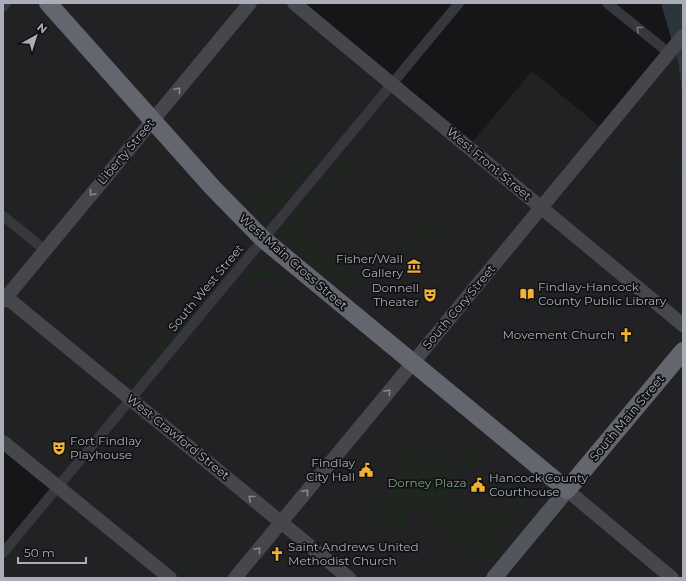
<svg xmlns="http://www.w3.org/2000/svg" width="686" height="581" viewBox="0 0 686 581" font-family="Montserrat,sans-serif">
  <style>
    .built { fill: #222225 }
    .green { fill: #1e261f }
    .water { fill: #2c353c }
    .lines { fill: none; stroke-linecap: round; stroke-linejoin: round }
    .street { stroke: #37383d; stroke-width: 10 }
    .secondary { stroke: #45474d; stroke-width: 14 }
    .primary { stroke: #53555c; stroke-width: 16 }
    .highway { stroke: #63666e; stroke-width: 18 }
    .oneway { stroke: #757881 }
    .oneway2 { stroke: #858993 }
    .labels { text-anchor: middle; stroke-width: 3.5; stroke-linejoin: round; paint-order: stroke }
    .street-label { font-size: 12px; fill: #a8adb8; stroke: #111113 }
    .poi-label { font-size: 12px; fill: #a8adb8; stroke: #111113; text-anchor: end }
    .park-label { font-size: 12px; fill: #7fa381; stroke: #111113 }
  </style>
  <rect width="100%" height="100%" fill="#161618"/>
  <path class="built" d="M3,3h292l173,144 64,-76 73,60 71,-86 7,57v476h-680v-25l54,-66 -54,-43z"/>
  <g class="green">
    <path d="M674,151l9,15v15c-2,-8 -9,-22 -9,-30z"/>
    <path d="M308,152l8,8 -46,57 -4,2 -4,-1 -29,-32 5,-1c17,18 14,8 29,-2l9,8z"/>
    <path d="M342,159h3l63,53 -6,7h-2l-1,-1 4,-7 -48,-39 -6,6 -9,-7 -39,45 9,8 -7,9 50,41 5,-6 9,4v13l-23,2 -62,-52 -1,-3 3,-5z"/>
    <path d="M424,215h3l19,15v3l-6,8 -9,-7 -2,2 -6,-4 -22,27 -4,-5 12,-14 2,-4 1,-7z"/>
    <path d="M261,263l25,21 -5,5 -18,-15 -12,16 -8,-7z"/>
    <path d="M608,292l6,2 -20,23 -3,-2 11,-18h1z"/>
    <path d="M298,294l12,10c-6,4 -12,1 -17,-4z"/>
    <path d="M391,295l7,5 -14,15 -1,-7c9,-3 5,-8 8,-13z"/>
    <path d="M554,309l4,3v1l-10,13h-2l-3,-3 1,-3z"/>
    <path d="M179,312l3,2 -1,2 -53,63 -10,-8 7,-9h2l7,5z"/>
    <path d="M183,317l3,3v2l-51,62 -5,-3z"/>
    <path d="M535,329l4,3 -9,13 -8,1 -4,-2 5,-2z"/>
    <path d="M526,392l5,3 -8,10 -6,-5z"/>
    <path d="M164,406l36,29 -2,2 -36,-29z"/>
    <path d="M476,444h2l8,6 -17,21 -10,-6v-1l9,-13h2z"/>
    <path d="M409,445l14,12 6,-8 35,28 -16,20 30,24 12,-15 10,1 12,10 -16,18 8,7 -19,23 -70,-57 -9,12 5,4 -7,9 -5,-4 -5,5 -36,-31 3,-4 13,11 29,-34 -12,-10z"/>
    <path d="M514,473l20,16v2l-15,18 -11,-9 -1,-7 -4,-7z"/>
    <path d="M178,555l10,2 3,4 -3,13 -17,-14 4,-4z"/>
  </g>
  <path class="water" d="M661,3h22v98l-5,-39z"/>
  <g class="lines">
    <g class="street">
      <path d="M607,3l62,50"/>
      <path d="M3,7l3,-4"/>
      <path d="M3,216l42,34"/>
      <path d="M3,553l456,-550"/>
    </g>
    <g class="secondary">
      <path d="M294,3l389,322"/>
      <path d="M6,297l343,281"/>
      <path d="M3,301l247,-298"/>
      <path d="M3,442l167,136"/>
      <path d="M567,490l105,88"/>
      <path d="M235,578l448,-542"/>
    </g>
    <path class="primary" d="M494,578l73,-88"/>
    <path class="highway" d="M48,3l165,185 50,51 304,251 116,-139"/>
  </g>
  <defs><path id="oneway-chevron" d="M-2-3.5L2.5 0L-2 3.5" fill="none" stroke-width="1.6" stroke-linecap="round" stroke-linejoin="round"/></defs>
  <use class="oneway" href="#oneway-chevron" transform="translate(639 29) rotate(-141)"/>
  <g class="oneway2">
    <use href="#oneway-chevron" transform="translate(178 90) rotate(-50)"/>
    <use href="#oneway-chevron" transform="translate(92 193) rotate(130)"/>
    <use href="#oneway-chevron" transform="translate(388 392) rotate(-50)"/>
    <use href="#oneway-chevron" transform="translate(306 492) rotate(-51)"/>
    <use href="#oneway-chevron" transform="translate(251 498) rotate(-141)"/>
    <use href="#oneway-chevron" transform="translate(258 550) rotate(-50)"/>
  </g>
  <defs>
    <symbol id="museum-bare" viewBox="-9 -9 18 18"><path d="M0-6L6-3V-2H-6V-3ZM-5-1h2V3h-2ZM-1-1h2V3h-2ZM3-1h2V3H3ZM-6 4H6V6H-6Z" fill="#f2b134" stroke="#111113" stroke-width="2.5" paint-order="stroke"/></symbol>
    <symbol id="library-bare" viewBox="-9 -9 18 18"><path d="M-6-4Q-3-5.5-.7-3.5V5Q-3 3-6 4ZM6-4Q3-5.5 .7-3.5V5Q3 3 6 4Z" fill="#f2b134" stroke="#111113" stroke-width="2.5" paint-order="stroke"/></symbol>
    <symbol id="theatre-bare" viewBox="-9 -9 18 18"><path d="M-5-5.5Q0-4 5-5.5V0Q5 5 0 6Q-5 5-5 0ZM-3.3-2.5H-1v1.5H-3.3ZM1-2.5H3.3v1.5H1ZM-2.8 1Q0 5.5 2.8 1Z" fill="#f2b134" stroke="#111113" stroke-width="2.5" paint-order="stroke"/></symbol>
    <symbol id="church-bare" viewBox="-9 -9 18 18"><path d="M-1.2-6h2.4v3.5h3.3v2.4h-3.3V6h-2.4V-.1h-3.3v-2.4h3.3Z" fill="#f2b134" stroke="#111113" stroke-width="2.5" paint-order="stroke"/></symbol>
    <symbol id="civic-bare" viewBox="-9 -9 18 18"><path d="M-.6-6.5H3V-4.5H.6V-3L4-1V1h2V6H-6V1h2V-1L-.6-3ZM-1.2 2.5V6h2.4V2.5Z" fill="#f2b134" stroke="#111113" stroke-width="2.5" paint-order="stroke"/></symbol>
  </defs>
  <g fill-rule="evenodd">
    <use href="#museum-bare" x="404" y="256" width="20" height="20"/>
    <use href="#library-bare" x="517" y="284" width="20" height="20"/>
    <use href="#theatre-bare" x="420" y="285" width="20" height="20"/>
    <use href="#church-bare" x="616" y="325" width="20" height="20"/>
    <use href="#theatre-bare" x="49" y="438" width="20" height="20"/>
    <use href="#civic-bare" x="356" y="460" width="20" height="20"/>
    <use href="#civic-bare" x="468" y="475" width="20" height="20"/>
    <use href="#church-bare" x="267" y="544" width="20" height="20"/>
  </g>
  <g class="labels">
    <g class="street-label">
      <text transform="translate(126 152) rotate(-50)" y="4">Liberty Street</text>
      <text transform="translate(489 164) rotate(40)" y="4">West Front Street</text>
      <text transform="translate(293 262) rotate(41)" y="4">West Main Cross Street</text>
      <text transform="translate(206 288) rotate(-50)" y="4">South West Street</text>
      <text transform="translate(459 307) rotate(-50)" y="4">South Cory Street</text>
      <text transform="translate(627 418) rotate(-50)" y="4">South Main Street</text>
      <text transform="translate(178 437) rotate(39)" y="4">West Crawford Street</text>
    </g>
    <g class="poi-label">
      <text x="403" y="263">Fisher/Wall<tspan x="403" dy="14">Gallery</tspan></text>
      <text x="538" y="291" text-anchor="start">Findlay-Hancock<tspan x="538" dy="14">County Public Library</tspan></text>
      <text x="419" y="292">Donnell<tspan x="419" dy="14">Theater</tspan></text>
      <text x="615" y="339">Movement Church</text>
      <text x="70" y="445" text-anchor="start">Fort Findlay<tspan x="70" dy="14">Playhouse</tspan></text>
      <text x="355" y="467">Findlay<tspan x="355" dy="14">City Hall</tspan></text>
      <text x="489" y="482" text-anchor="start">Hancock County<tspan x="489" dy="14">Courthouse</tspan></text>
      <text x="288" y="551" text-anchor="start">Saint Andrews United<tspan x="288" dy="14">Methodist Church</tspan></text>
    </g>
    <g class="park-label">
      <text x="427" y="487">Dorney Plaza</text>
    </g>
  </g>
  <rect width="686" height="581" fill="none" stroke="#a8adb8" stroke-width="8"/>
  <g transform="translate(36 36) rotate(39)" stroke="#111113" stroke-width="3" paint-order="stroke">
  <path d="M0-3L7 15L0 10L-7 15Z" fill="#a8adb8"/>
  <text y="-6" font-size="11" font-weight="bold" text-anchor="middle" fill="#a8adb8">N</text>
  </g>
  <path d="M18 557v6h68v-6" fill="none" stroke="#a8adb8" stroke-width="2"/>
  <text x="24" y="557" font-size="12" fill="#a8adb8" stroke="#111113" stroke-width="3" paint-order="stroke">50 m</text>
</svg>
